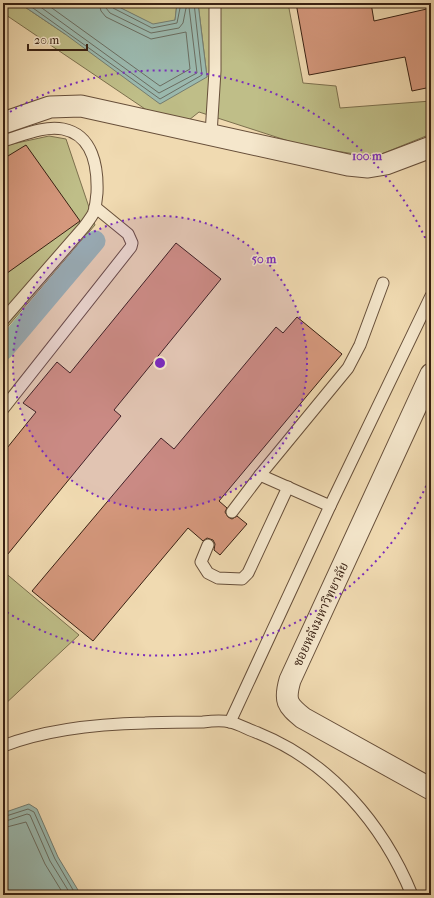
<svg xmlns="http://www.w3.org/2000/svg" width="434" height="898" viewBox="0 0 434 898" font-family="'IM FELL French Canon','Noto Serif Thai',serif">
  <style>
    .green { fill: #bfbe88; stroke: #7c704e }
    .water { fill: #9bbab0; stroke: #747d71 }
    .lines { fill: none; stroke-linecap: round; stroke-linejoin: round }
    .shore { stroke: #6a6e62; stroke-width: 1 }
    .canal { stroke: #9bbab0; stroke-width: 21 }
    .building { fill: #d5987d; stroke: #392113 }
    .service-casing { stroke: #674f3a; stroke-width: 13 }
    .minor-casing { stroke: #674f3a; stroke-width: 23 }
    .service { stroke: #f5e7cc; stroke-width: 11 }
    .minor { stroke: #f5e7cc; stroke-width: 21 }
    .ring { fill: none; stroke: #7b2cbf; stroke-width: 2; stroke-dasharray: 2 4 }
    .labels { text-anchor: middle; stroke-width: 3; stroke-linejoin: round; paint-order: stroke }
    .street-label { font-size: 13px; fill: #392113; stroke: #f5e7cc }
    .centre { fill: #7b2cbf; stroke: #f5e7cc; stroke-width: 2 }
    .ring-label { font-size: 12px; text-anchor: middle; font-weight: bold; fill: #7b2cbf; stroke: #f5e7cc; stroke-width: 3; stroke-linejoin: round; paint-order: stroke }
  </style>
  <rect width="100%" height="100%" fill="#f0dab1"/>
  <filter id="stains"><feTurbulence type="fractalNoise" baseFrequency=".005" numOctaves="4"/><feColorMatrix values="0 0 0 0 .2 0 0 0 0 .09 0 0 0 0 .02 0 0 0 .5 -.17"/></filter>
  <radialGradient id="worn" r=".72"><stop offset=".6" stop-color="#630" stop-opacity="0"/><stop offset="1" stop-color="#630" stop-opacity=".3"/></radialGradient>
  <g class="green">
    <path d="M3,3h16l46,31 142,43 -9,-74h90l15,80 33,3 4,22 91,-7v36l-5,-1 -52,21 -70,-11 -105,-34 -10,8 -38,-7 -148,-100z"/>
    <path d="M111,3h66l-2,18 -22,4z"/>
    <path d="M49,136l17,3 29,86 -92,107v-186z"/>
    <path d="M3,571l76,64 -76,71z"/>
  </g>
  <g class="water">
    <path d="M19,3h92l42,21 22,-4 2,-17h21l9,74 -47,27 -95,-70z"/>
    <path d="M29,804l8,5 21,48 23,38h-78v-82z"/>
  </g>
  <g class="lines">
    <g class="shore">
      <path d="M26,3l134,96 42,-24 -8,-72"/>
      <path d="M35,3l124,90 38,-20 -8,-66 -3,1 -3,15 -4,5 -28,5 -41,-20 -4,-5 -1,-5"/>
      <path d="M45,3l115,83 30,-17 -4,-37 -35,7 -45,-22 -5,-6 -2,-8"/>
      <path d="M110,3l3,5 39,20 25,-5 4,-20"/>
      <path d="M3,817l25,-8 6,3 21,47 21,36"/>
      <path d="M3,822l24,-8 3,1 20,46 21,34"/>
      <path d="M3,828l23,-6 19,42 19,31"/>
    </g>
    <path class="canal" d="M3,350l92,-109"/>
  </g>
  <g class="building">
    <path d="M296,3h75l3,18 57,-13v79l-19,4 -7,-34 -96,18z"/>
    <path d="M26,145l54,76 -77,55v-117z"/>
    <path d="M176,243l45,36 -107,131 7,6 -118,144v-107l33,-41 -13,-9 34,-41 13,11z"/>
    <path d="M297,317l45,37 -123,147 8,7 -2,4 3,5 4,2 5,-3 10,8 -27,31 -6,-5 1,-6 -2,-4 -6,-2 -4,3 -15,-13 -95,113 -61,-50 129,-153 13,11 102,-122 7,6z"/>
  </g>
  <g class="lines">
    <defs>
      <g id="service">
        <path d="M211,134l4,-63v-68"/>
        <path d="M3,141c18,-5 41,-16 60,-12 30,6 35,38 34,64 -1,7 -1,15 -4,21 -3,5 -6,9 -9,13l-81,93"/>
        <path d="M3,409l128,-162 1,-4 -4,-9 -33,-27"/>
        <path d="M260,475l70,31"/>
        <path d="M232,512l28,-37 88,-107 12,-23 23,-62"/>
        <path d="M208,545l-7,17 7,11 10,5 24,1 6,-6 40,-86"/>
        <path d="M230,722l100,-216 101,-210"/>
        <path d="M3,746c44,-17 95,-22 142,-23 19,-1 39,-1 58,-1 8,-1 19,-2 27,0 9,2 19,8 28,11 72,29 125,91 154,162"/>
      </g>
      <g id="minor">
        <path d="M3,123l47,-16 31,-1 267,59 20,2 18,-3 45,-17"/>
        <path d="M431,374l-141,306c-6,21 -3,25 13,38l128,71"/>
      </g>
    </defs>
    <use href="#service" class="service-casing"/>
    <use href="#minor" class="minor-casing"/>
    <use href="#service" class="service"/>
    <use href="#minor" class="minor"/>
  </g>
  <circle cx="160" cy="363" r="147" fill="#7b2cbf" fill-opacity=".12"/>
  <g class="ring">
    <circle cx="160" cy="363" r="147"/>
    <path d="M431 475A293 293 0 0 1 5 611M5 115A293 293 0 0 1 431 251"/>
  </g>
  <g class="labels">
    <g class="street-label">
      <text transform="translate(320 614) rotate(-65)" y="5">ซอยหลังมหาวิทยาลัย</text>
    </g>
  </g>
  <circle cx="160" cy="363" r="6" class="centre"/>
  <g class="ring-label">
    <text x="367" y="160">100 m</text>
    <text x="264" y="263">50 m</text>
  </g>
  <rect width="434" height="898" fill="none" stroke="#f0dab1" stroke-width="16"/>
  <rect x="4" y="4" width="426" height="890" fill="none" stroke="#392113" stroke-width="2"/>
  <rect x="8" y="8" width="418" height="882" fill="none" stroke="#392113"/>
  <path d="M28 44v6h59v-6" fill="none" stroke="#392113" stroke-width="2"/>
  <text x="34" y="44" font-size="12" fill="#392113" stroke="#f5e7cc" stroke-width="3" paint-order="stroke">20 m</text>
  <rect width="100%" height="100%" filter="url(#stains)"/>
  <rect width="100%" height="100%" fill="url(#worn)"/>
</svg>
